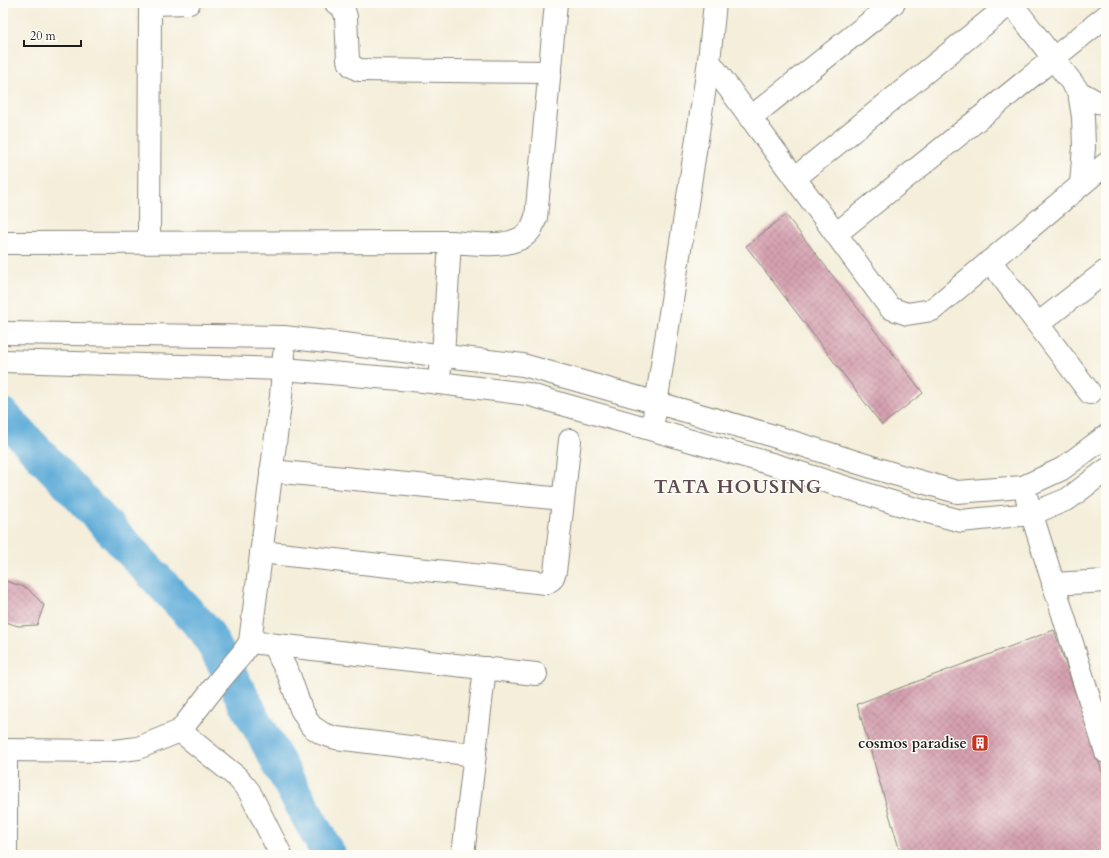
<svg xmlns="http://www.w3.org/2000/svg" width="1109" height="858" viewBox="0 0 1109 858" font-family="Cardo,serif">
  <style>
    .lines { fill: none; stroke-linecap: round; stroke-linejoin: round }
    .river { stroke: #5facd8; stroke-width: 34 }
    .building { fill: url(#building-cross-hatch) }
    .minor-casing { stroke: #88857b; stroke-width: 24 }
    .minor { stroke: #fff; stroke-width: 22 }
    .labels { text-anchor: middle; stroke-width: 3; stroke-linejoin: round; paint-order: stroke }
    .poi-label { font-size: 15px; font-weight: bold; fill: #1c1c1c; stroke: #fdfcf7; text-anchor: end }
    .district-label { font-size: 19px; font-weight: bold; letter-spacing: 1px; fill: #5d4b50; stroke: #fdfcf7 }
  </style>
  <defs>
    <pattern id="building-cross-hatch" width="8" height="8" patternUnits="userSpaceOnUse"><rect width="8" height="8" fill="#d5a1b0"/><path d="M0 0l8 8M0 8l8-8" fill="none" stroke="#b68a97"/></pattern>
  </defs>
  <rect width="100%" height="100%" fill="#fdfcf7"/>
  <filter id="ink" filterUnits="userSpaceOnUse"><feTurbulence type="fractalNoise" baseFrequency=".025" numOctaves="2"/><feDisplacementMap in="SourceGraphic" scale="8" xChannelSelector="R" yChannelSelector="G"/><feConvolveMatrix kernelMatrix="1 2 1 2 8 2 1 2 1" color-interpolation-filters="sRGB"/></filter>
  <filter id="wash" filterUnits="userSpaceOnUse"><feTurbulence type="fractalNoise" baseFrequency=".012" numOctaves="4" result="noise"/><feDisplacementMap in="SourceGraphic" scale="16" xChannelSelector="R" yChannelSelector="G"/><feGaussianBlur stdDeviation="0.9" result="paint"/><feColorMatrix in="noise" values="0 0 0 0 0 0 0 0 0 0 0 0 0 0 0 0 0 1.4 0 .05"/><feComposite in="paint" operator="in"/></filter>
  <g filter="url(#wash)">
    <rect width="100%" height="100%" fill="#f4eeda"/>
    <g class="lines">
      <path class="river" d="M3,415l203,216 123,224"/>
    </g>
    <g id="blocks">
      <g class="building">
        <path d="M786,215l137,178 -41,32 -136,-179z"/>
        <path d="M3,580l24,8 17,17 -7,20 -19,1 -15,-5z"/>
        <path d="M1054,630l52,153v72h-205l-44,-151z"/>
      </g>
    </g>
  </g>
  <g filter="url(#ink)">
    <use href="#blocks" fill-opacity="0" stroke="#88857b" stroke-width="1"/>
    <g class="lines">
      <defs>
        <g id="minor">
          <path d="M336,3l7,4 3,10 2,43 4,6 7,4 191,2"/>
          <path d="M1011,3l68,89 18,10 9,1"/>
          <path d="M150,4l39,-1"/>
          <path d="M709,61l181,247 17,6 25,-4 174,-146"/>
          <path d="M1079,92l4,25 1,30 -3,37"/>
          <path d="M750,118l144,-115"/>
          <path d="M795,178l216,-175"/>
          <path d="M836,234l270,-218"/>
          <path d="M149,242l1,-239"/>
          <path d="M3,243l447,-1"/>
          <path d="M990,261l100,132"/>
          <path d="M1038,324l68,-53"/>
          <path d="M3,333l281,4 239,28 244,69 127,40 63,18 66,-5 39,-18 44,-33"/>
          <path d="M3,361l281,8 139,12 104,13 245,70 126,40 63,17 70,-7 37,-15 38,-29"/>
          <path d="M440,369l3,-14 7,-113c22,1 67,9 81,-13 2,-3 3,-8 5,-11l20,-215"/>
          <path d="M654,417l55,-356 6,-58"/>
          <path d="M271,471l292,28"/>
          <path d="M1027,499l79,253"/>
          <path d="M261,552l285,31 6,-4 3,-7 15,-132"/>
          <path d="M1053,584l53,-3"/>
          <path d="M250,642l286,32"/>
          <path d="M273,645l16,30 12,34 10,17 12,8 13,4 139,17"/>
          <path d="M180,731l57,46 12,14 32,64"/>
          <path d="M3,750l112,1 23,-3 42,-17 39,-50 23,-27 8,-12 31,-246 3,-41"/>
          <path d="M6,750v105"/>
          <path d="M463,855l22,-187"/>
        </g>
      </defs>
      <use href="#minor" class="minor-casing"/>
      <use href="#minor" class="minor"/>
    </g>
  </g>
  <defs>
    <symbol id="building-square" viewBox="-11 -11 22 22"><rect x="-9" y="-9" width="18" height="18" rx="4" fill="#c8321e" stroke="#fdfcf7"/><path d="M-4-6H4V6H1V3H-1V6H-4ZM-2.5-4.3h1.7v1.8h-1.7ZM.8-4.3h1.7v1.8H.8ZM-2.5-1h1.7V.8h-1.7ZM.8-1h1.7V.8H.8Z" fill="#fff"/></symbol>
  </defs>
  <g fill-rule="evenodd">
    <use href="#building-square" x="970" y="733" width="20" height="20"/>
  </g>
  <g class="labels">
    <g class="poi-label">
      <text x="967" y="748">cosmos paradise</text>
    </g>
    <g class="district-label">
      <text x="738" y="493">TATA HOUSING</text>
    </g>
  </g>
  <rect width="1109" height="858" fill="none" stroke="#fdfcf7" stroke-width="16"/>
  <path d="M24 40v6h57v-6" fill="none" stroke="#1c1c1c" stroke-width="2"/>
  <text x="30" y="40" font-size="12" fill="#1c1c1c" stroke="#fdfcf7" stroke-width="3" paint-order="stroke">20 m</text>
</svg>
